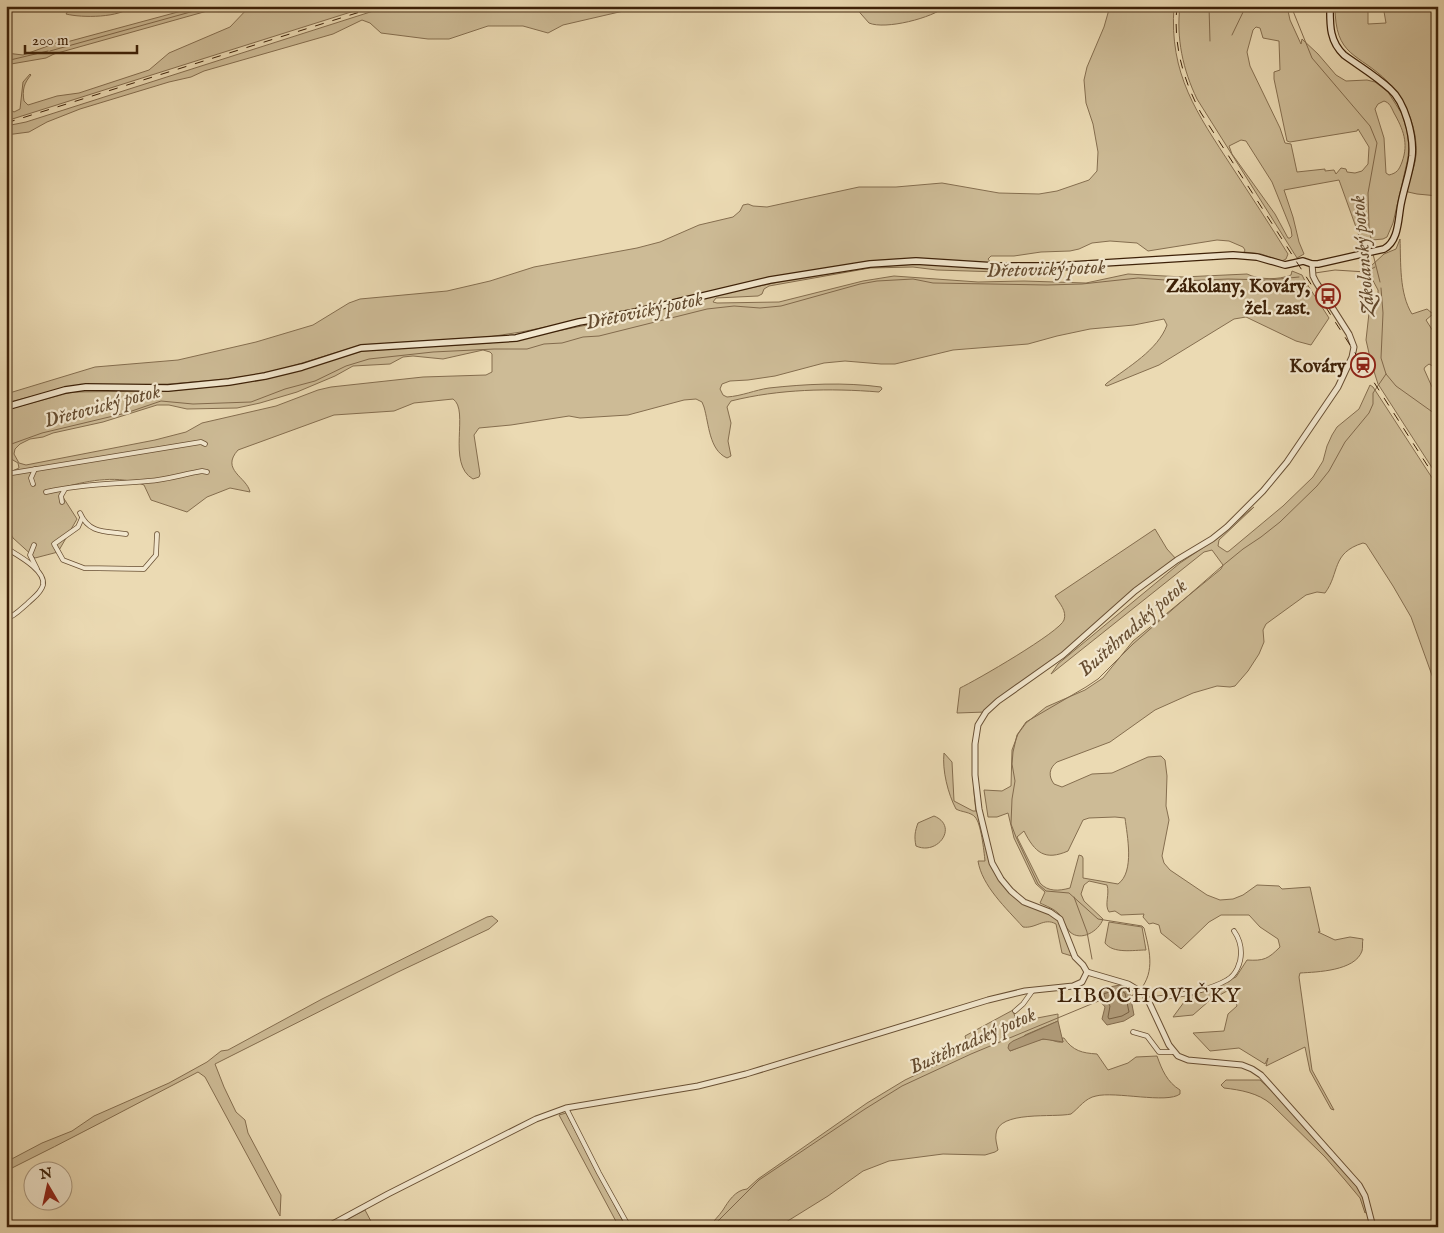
<svg xmlns="http://www.w3.org/2000/svg" width="1444" height="1233" viewBox="0 0 1444 1233" font-family="'IM FELL English',serif">
  <style>
    .green { fill: #cdbb96; stroke: #856e4f; fill-rule: evenodd }
    .water { fill: #b09b79; stroke: #826a4c }
    .lines { fill: none; stroke-linecap: round; stroke-linejoin: round }
    .shore { stroke: #765e40; stroke-width: 1 }
    .stream { stroke: #826a4c; stroke-width: 1 }
    .minor-casing { stroke: #684f33; stroke-width: 5.5 }
    .tertiary-casing { stroke: #684f33; stroke-width: 7 }
    .secondary-casing { stroke: #3d2108; stroke-width: 8 }
    .minor { stroke: #f2e7ce; stroke-width: 4 }
    .tertiary { stroke: #f2e7ce; stroke-width: 5 }
    .secondary { stroke: #f2e7ce; stroke-width: 5.5 }
    .rail { stroke: #3d2108; stroke-width: 1; stroke-dasharray: 9 9; stroke-linecap: butt }
    .labels { text-anchor: middle; stroke-width: 4.5; stroke-linejoin: round; paint-order: stroke }
    .poi-label { font-size: 19px; font-weight: bold; fill: #3d2108; stroke: #f2e7ce; text-anchor: end }
    .water-label { font-size: 20px; font-style: italic; fill: #654c30; stroke: #f2e7ce }
    .quarter-label { font-size: 21px; letter-spacing: 1px; fill: #3d2108; stroke: #f2e7ce }
  </style>
  <rect width="100%" height="100%" fill="#ebdab3"/>
  <filter id="stains"><feTurbulence type="fractalNoise" baseFrequency=".004" numOctaves="4"/><feColorMatrix values="0 0 0 0 .2 0 0 0 0 .09 0 0 0 0 .02 0 0 0 .5 -.17"/></filter>
  <radialGradient id="worn" r=".72"><stop offset=".6" stop-color="#630" stop-opacity="0"/><stop offset="1" stop-color="#630" stop-opacity=".3"/></radialGradient>
  <g class="green">
    <path d="M71,6h61c-12,12 -50,12 -66,8z"/>
    <path d="M200,6h25l-171,48 -8,4 -35,6 -3,28 1,17 5,3 6,-3 3,-27 7,-8 1,1c-7,8 -9,15 -7,26l4,4 29,-9 22,-3 70,-23 20,-17 61,-26 20,-21h120l-364,115v-68l17,2 36,-13 4,1z"/>
    <path d="M389,6h256l-82,19 -15,8 -25,-7h-35l-39,13h-21l-47,-6 -11,-10 -8,-3 -29,14 -129,37 -13,6 -22,5 -89,27 -33,13 -18,10 -23,3v-9l20,-4z"/>
    <path d="M854,6h92c-13,12 -61,24 -77,17z"/>
    <path d="M1110,6h64c-5,69 23,107 58,161 19,29 38,58 56,87l-2,5 -4,2 -21,-7 -17,-2 1,-2 -2,-3 -14,-6 -12,-1 -69,11 -11,-8 -27,-2 -18,2 -13,6 -9,2 -29,1 -27,4h-23l-3,3 3,4h-2l-73,-5 -46,3 -100,16 -140,33 -109,22 -33,5 -127,8 -72,22 -25,6 -35,6 -60,5 -97,2 -66,17v-9l89,-27 83,-7 78,-18 57,-17 36,-22 11,-4 87,-8 43,-10 44,-14 103,-19 23,-6 39,-17 34,-8 7,-6 3,-6 5,-1 5,2 14,1 92,-20h37l46,-4 57,10 40,1 18,-3 32,-11 8,-9 1,-19 -5,-28 -7,-21 -2,-23 3,-13 17,-40z"/>
    <path d="M1180,6h107l3,14 11,24 1,-5 16,15 18,21 10,6 21,-1 8,2 13,10 14,22 5,17 2,15 -1,12 -15,65 -6,14 -4,2 -22,2 -22,-61 -55,10 9,27 6,25 5,12 -7,4 -100,-159c-14,-29 -21,-61 -17,-93zM1256,27l4,1 3,10 16,3 1,29 -6,2v7l13,62 3,1 67,-11 1,-2 11,18 -1,17 -6,7 -7,2 -8,-1 -1,-3 -5,-1 -5,6 -2,-4 -9,1v-2l-28,3 -6,-28 -6,-1 -5,-15 -30,-62 -3,-14 6,-22zM1384,101c6,2 7,6 10,12 9,16 15,30 8,49 -3,8 -5,11 -13,13l-3,-2 -2,-35 -9,-29 3,-5zM1241,140l5,1 26,41 19,47 1,7 -2,2h-2l-13,-24 -43,-60 -3,-8z"/>
    <path d="M1335,6h33v18l18,-1 -3,-17h55v190l-21,-2 -9,-2 -1,-3c3,-11 8,-23 9,-34 2,-25 -10,-55 -28,-73 -30,-30 -53,-24 -53,-76z"/>
    <path d="M1400,239c1,24 -1,54 12,75l15,-5 6,5 -7,6 12,19v30l-9,-5 -4,3 -1,2 8,18 6,5v85l-60,-93 -7,-22 -5,-22 3,-27 9,-15v-8l-8,-15 2,-10 12,-11 12,-5z"/>
    <path d="M916,264l79,5 74,1 -70,2 -62,-2 -24,-3 -43,1 -101,18 -5,3 -2,5 -4,2 -42,2 -3,4 4,1 62,-1 84,-21 31,-5 84,6 46,-1 62,2 42,-9 55,3 64,-3c12,6 32,6 44,1l1,-4 10,4 4,8 -3,1h4l22,34 -18,27 -15,-4 -50,-24 -12,2 -75,46 -52,21 -2,-1 2,-2c21,-16 51,-33 60,-58l-3,-6 -30,6 -44,4 -33,7 -29,8 -75,6 -58,14h-14l-36,-3 -21,2 -49,13 -27,4 -18,1 -8,3 -2,5 3,6 4,2c15,-1 28,-7 42,-9 37,-4 75,-6 112,-1l1,2 -3,3c-49,-4 -100,-3 -148,9l-4,6 4,16 -3,18 3,15 -4,2c-18,-8 -18,-34 -23,-51l-2,-5 -6,-3 -12,1 -56,15 -48,3 -11,-2 -58,9 -32,3 -5,7 6,39 -1,3 -6,2c-27,-15 -3,-69 -20,-80l-39,4 -20,8 -60,4 -96,35c-18,20 9,27 12,42l-20,-4 -23,9 -20,15 -36,-12 -7,-15c-25,-10 -54,-5 -79,2l-4,7 16,25 -19,33 -23,6 -22,-20 -7,-13v-51l13,-6 -1,-5 -12,-7v-46l66,-18 97,-1 60,-6 36,-6 26,-6 71,-22 127,-8 33,-5 110,-22 53,-14 107,-23 79,-12zM483,350l7,2 2,2v18l-6,3 -63,2 -92,10 -13,3 -42,16 -74,17 -16,9 -31,8 -129,25 -7,-2 -5,-9 1,-5 5,-5 10,-5 13,-2 10,-4 50,-11 54,-17h12l18,4 50,-1 23,-5 37,-11 38,-16 18,-10 37,-2 13,-7 10,-1 30,3z"/>
    <path d="M1370,385l3,2 65,100v205l-27,-75 -18,-31 -27,-42 -3,-1c-32,10 -23,30 -38,50l-8,-1 -11,3 -40,29 -3,6 1,12 -5,12 -11,17 -13,15 -5,1 -13,-1 -24,7 -38,17 -45,32 -53,20c-8,6 -9,14 -3,22l8,3 30,-13 20,-1 36,-16 13,-1 4,4 2,16 -1,30 3,14 -7,36 2,7 6,7 37,25 13,5 13,-1 10,-4 14,-10 22,1 3,3 28,-2 10,45h-2l17,8 15,-3 13,2c-1,3 0,9 -1,12 -7,20 -45,21 -62,22l-1,4 13,93 22,40 -3,-1 -21,-38 -5,-24 -39,19 2,-8 -3,6 -26,-16 -29,3 -17,-18 31,-2 4,-17 9,-8 -3,-9 -7,-6 -18,10 -16,14 -20,2 14,-19 49,-21 11,-17c17,1 21,-1 33,-13l-2,-8 -18,-12 -11,-12h-28l-12,7 -28,27 -20,-16 -2,-8 -6,-2 -4,1 -6,-7 1,-3 -23,1 -6,-4 -6,1c-5,-7 1,-18 -2,-27l-18,-4 -5,4 -3,9 3,7 19,18c-4,12 -22,23 -33,13 -5,-5 -6,-12 -10,-17 -5,-6 -14,-9 -20,-12l5,-11 -9,-8 -22,-46 -6,-25 -11,4h-9l-4,-27 18,1 9,-5 1,-36 6,-16 8,-11 20,-16 39,-17 18,-12 30,-37 88,-72 2,-4 -11,-15 -8,2 -153,122 7,-10 122,-101 30,-20 44,-36 -35,33 -1,6 9,6 2,-1 54,-45 30,-29 10,-16 4,-15 5,-11 5,-8 22,-18zM1115,817l10,1c2,17 10,54 -7,66l-35,-6v-20l-1,-2 -3,-1 -9,33c-11,3 -22,4 -30,-5l-23,-46 7,-6c11,22 21,30 44,20l15,-31 6,-2z"/>
    <path d="M1155,529l12,20 10,11 -42,31 -72,64 -77,57 -29,1 3,-25c15,-7 100,-56 104,-68 3,-9 -4,-16 -9,-24z"/>
    <path d="M975,744l4,65 13,54 9,16 23,23 36,17 15,38 -13,-4 -6,-29c-12,-7 -20,5 -33,3 -17,-19 -41,-41 -45,-66h7c-1,-10 -4,-38 -10,-44 -4,-5 -14,-5 -19,-8 -8,-15 -14,-39 -12,-56l8,9 2,39 19,10h3c-3,-23 -4,-44 -1,-67z"/>
    <path d="M934,816c25,10 4,40 -18,30 -2,-9 -1,-15 2,-23z"/>
    <path d="M492,916l6,5 -9,8 -91,43 -183,92 9,23 12,25 9,8 3,13 33,62 -1,21 -75,-139 -7,-5c-64,33 -127,67 -192,99v-9l36,-19 30,-12 22,-15 75,-33 38,-21 14,-11 7,-1 94,-51 165,-82z"/>
    <path d="M1109,922l33,5 4,23c-12,0 -33,4 -41,-7z"/>
    <path d="M1013,1010l3,11 11,-1 31,-6v7l-33,14 -15,16c11,-4 25,-12 36,-12 6,0 10,4 17,3l-1,-4h2c9,13 18,15 33,16l11,16 20,-7 8,-6 21,-1c5,14 10,26 23,34v4c-13,10 -65,-3 -84,2 -11,2 -17,12 -25,18 -17,4 -73,-4 -75,20 -1,5 1,11 2,16l-3,2 -10,3 -42,-1 -54,7 -26,10 -35,25 -50,31h-68c3,-6 9,-11 13,-17 5,-8 12,-20 24,-21l11,-10 109,-76 38,-23 61,-29 1,-8 -2,-7z"/>
    <path d="M1226,1080h34l12,11 88,99 8,21 -3,2 -5,-15 -15,-18 -20,-23 -54,-53c-13,-11 -30,-14 -47,-16l-3,-3z"/>
    <path d="M566,1113l60,114h-7l-60,-112z"/>
    <path d="M365,1210l9,17h-37v-2z"/>
  </g>
  <g class="water">
    <path d="M1120,985l9,4 5,26 -10,6 -17,4 -5,-6 3,-12 -5,-6 -1,-12z"/>
    <path d="M1058,1021l5,21 -20,-3 -33,12 -2,-3 1,-4 4,-3z"/>
  </g>
  <g class="lines">
    <path class="shore" d="M1119,990l6,3 4,19 -7,4 -13,3 -1,-2 2,-11 -5,-8 -1,-4z"/>
    <g class="stream">
      <path d="M1209,6l1,35"/>
      <path d="M1291,6l21,52 58,68 7,17 -9,50 1,34 4,23"/>
      <path d="M1232,35l14,-29"/>
      <path d="M50,51l162,-45"/>
      <path d="M6,61l42,-10"/>
      <path d="M1373,254l7,28"/>
      <path d="M1315,273l20,-3 31,2 9,-5"/>
      <path d="M1381,288l2,25 -2,45 5,16 10,12 42,30"/>
      <path d="M6,446l36,-13 84,-20 35,-12 32,3 58,-2 34,-13 30,-8 31,-15 23,-7 64,-7 61,-3h33l17,-5 18,-1 21,-6 16,-1 108,-27 27,-3 26,2 21,-2 79,-22 17,-3 36,-2 20,4 114,2 35,-1 56,-6 41,3 49,-2 41,1 30,-3"/>
      <path d="M1074,897l13,35 5,27"/>
      <path d="M1140,990c16,-19 9,-41 4,-62l-2,-2 -44,-7 -29,-26 -23,-2 -8,-7 -22,-47 -5,-13 1,-25 3,-18 -3,-17 1,-12 4,-17 9,-13 60,-35 12,-8 35,-35 88,-77 22,-18 18,-12 19,-15 37,-36 12,-15 16,-29 24,-29 4,-9v-11l13,-19"/>
      <path d="M1092,992l1,10"/>
      <path d="M1130,997l7,-5"/>
      <path d="M712,1227l47,-47 106,-71 37,-23 69,-32 130,-54"/>
    </g>
    <defs>
      <g id="minor">
        <path d="M6,474l195,-32 4,2"/>
        <path d="M33,484l-2,-6 4,-9"/>
        <path d="M46,492c34,-8 68,-8 102,-11 18,-1 36,-7 54,-10l5,1"/>
        <path d="M62,502l-1,-6 4,-7"/>
        <path d="M80,513c9,21 26,18 46,21"/>
        <path d="M82,518l-4,9 -24,17 9,16 21,8 60,1 12,-14 1,-21"/>
        <path d="M34,545l-4,10 7,14"/>
        <path d="M6,548c11,7 40,22 37,37 -2,8 -10,13 -15,18 -7,6 -13,13 -22,16"/>
        <path d="M1148,1000c24,-4 59,-8 79,-20 9,-5 14,-17 14,-27 0,-8 -2,-15 -7,-22"/>
        <path d="M1015,1011l8,-7 10,-14"/>
        <path d="M1133,1032l14,4 12,16h14"/>
        <path d="M566,1108l33,65 30,54"/>
      </g>
      <g id="tertiary">
        <path d="M1087,972l41,12 15,9 5,7 21,45 9,11 10,4 54,5 10,4 9,6 98,110 6,11 8,31"/>
        <path d="M327,1227l61,-33 148,-75 30,-11 132,-22 48,-12 242,-74 37,-9 48,-5 9,-4 5,-10 -4,-7 -8,-8 -15,-38 -10,-7 -26,-10 -13,-11 -10,-12 -9,-16 -13,-54 -4,-34v-31l3,-19 8,-13 12,-11 65,-46 72,-64 42,-31 35,-21 15,-12 36,-36 24,-29 51,-75 14,-30 2,-10 -5,-13 -33,-52 -3,-6 -1,-12"/>
      </g>
      <path id="secondary" d="M6,407l59,-17 21,-3 82,1 61,-6 36,-6 37,-9 59,-19 155,-10 63,-16 52,-9 139,-33 100,-16 46,-3 79,5h60l178,-11 24,2 28,8 18,-4 9,3h6l66,-15c15,-8 14,-30 17,-45 3,-16 9,-32 11,-48 2,-20 -7,-54 -22,-67 -14,-13 -31,-23 -46,-34 -15,-14 -14,-31 -14,-49"/>
    </defs>
    <use href="#minor" class="minor-casing"/>
    <use href="#tertiary" class="tertiary-casing"/>
    <use href="#secondary" class="secondary-casing"/>
    <use href="#minor" class="minor"/>
    <use href="#tertiary" class="tertiary"/>
    <use href="#secondary" class="secondary"/>
    <g class="rail">
      <path d="M1177,6c-4,38 6,74 24,107l237,369"/>
      <path d="M6,123l373,-117"/>
    </g>
  </g>
  <defs>
    <symbol id="bus-ring" viewBox="-11 -11 22 22"><circle r="9.5" fill="#f2e7ce" stroke="#8f2418" stroke-width="1.5"/><path d="M-5-6H5V4H4V6H2V4H-2V6H-4V4H-5ZM-3.5-4V0h7V-4ZM-3.5 1.2v1.5H-2V1.2ZM2 1.2v1.5H3.5V1.2Z" fill="#8f2418"/></symbol>
    <symbol id="station-ring" viewBox="-11 -11 22 22"><circle r="9.5" fill="#f2e7ce" stroke="#8f2418" stroke-width="1.5"/><path d="M-3-6H3Q5-6 5-4V2Q5 4 3 4L4.5 6H3L1.5 4h-3L-3 6H-4.5L-3 4Q-5 4-5 2V-4Q-5-6-3-6ZM-3.5-4v3h7v-3ZM-3.5 1v1.5H-2V1ZM2 1v1.5H3.5V1Z" fill="#8f2418"/></symbol>
  </defs>
  <g fill-rule="evenodd">
    <use href="#bus-ring" x="1314" y="282" width="28" height="28"/>
    <use href="#station-ring" x="1349" y="351" width="28" height="28"/>
  </g>
  <g class="labels">
    <g class="poi-label">
      <text x="1310" y="292">Zákolany, Kováry,<tspan x="1310" dy="22">žel. zast.</tspan></text>
      <text x="1346" y="372">Kováry</text>
    </g>
    <g class="water-label">
      <text transform="translate(1362 256) rotate(-95)" y="7">Zákolanský potok</text>
      <text transform="translate(1046 268) rotate(-2)" y="7">Dřetovický potok</text>
      <text transform="translate(644 310) rotate(-12)" y="7">Dřetovický potok</text>
      <text transform="translate(102 405) rotate(-15)" y="7">Dřetovický potok</text>
      <text transform="translate(1132 627) rotate(-41)" y="7">Buštěhradský potok</text>
      <text transform="translate(972 1040) rotate(-24)" y="7">Buštěhradský potok</text>
    </g>
    <g class="quarter-label">
      <text x="1149" y="1002">LIBOCHOVIČKY</text>
    </g>
  </g>
  <rect width="1444" height="1233" fill="none" stroke="#ebdab3" stroke-width="25"/>
  <rect x="8" y="8" width="1429" height="1218" fill="none" stroke="#3d2108" stroke-width="2.5"/>
  <rect x="12" y="12" width="1419" height="1208" fill="none" stroke="#3d2108"/>
  <g transform="translate(48 1186) rotate(351)"><circle r="24" fill="#f2e7ce" stroke="#aa987f"/>
  <path d="M0-4L9 19L0 12L-9 19Z" fill="#8f2418"/>
  <text y="-8" font-size="14" font-weight="bold" text-anchor="middle" fill="#3d2108">N</text>
  </g>
  <path d="M25 45v8h112v-8" fill="none" stroke="#3d2108" stroke-width="2.5"/>
  <text x="32" y="45" font-size="15" fill="#3d2108" stroke="#f2e7ce" stroke-width="4" paint-order="stroke">200 m</text>
  <rect width="100%" height="100%" filter="url(#stains)"/>
  <rect width="100%" height="100%" fill="url(#worn)"/>
</svg>
